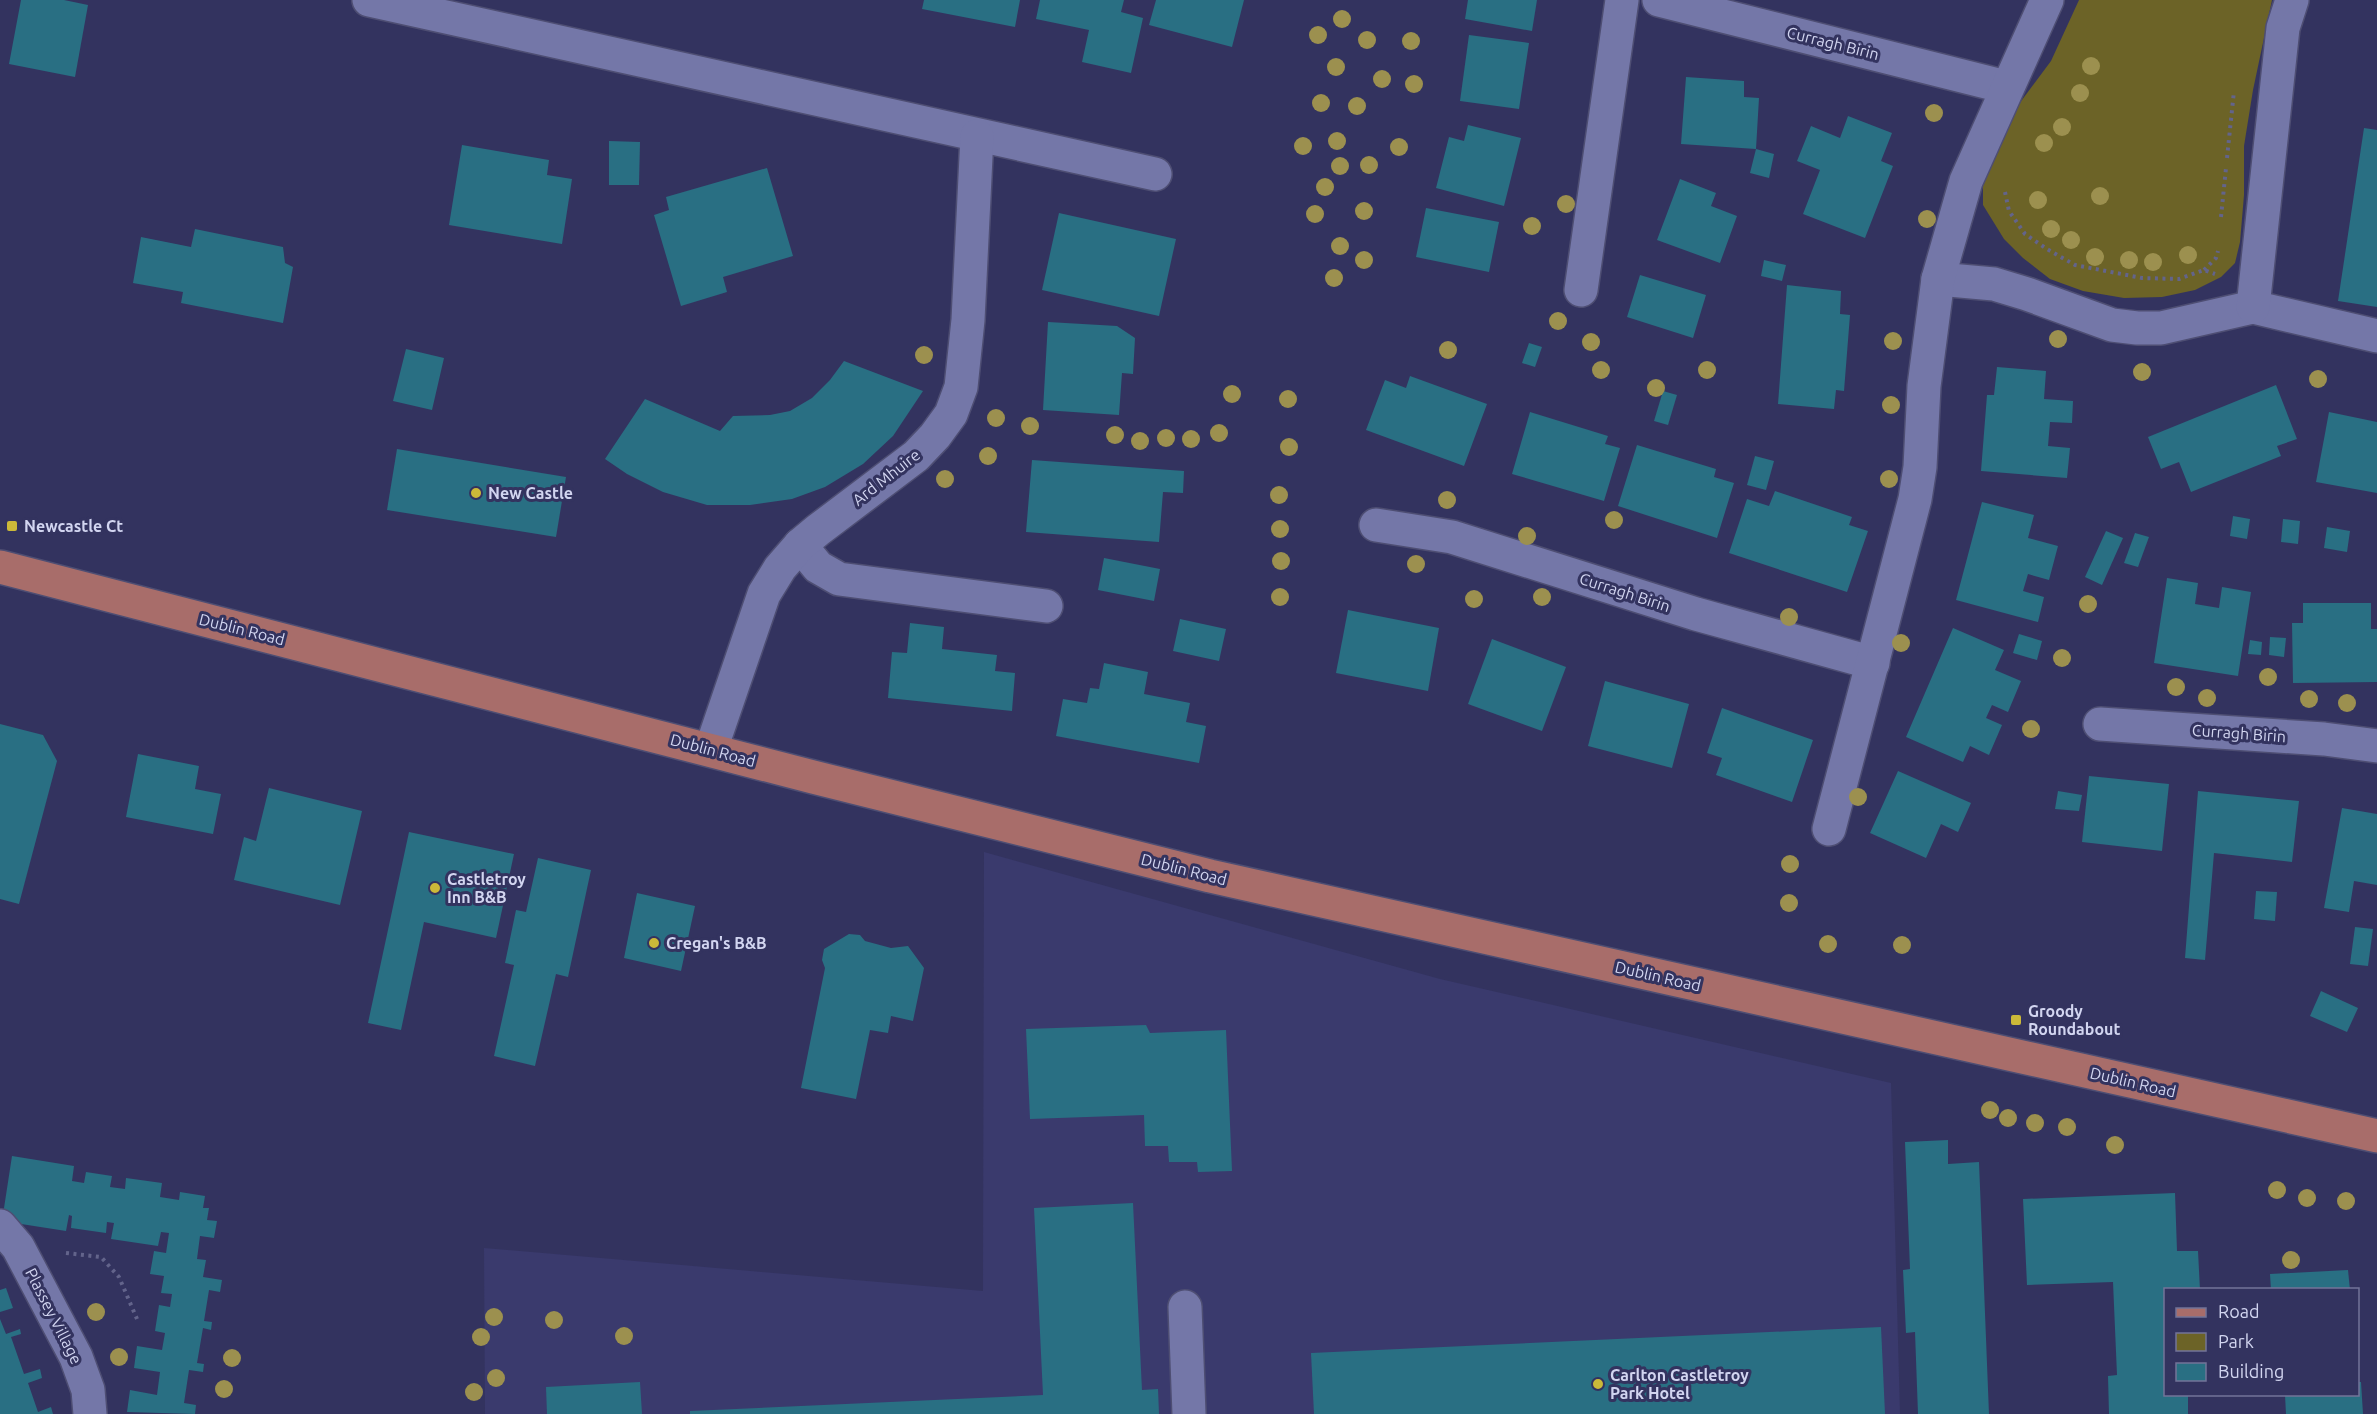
<svg xmlns="http://www.w3.org/2000/svg" width="2377" height="1414" viewBox="0 0 2377 1414" font-family="Ubuntu,sans-serif">
  <style>
    .built { fill: #3a3a6d }
    .green { fill: #6c6327 }
    .building { fill: #296f83 }
    .lines { fill: none; stroke-linecap: round; stroke-linejoin: round }
    .minor-casing { stroke: #4e4e73; stroke-width: 36 }
    .major-casing { stroke: #4e4e73; stroke-width: 36 }
    .path { stroke: #63648b; stroke-width: 4; stroke-dasharray: 3 4.5; stroke-linecap: butt }
    .minor { stroke: #7477a8; stroke-width: 33 }
    .major { stroke: #a86d6a; stroke-width: 33 }
    .tree { fill: #9c904f }
    .poi-dot { fill: #ccb939; stroke: #33335f; stroke-width: 2 }
    .labels { text-anchor: middle; stroke-width: 6; stroke-linejoin: round; paint-order: stroke }
    .street-label { font-size: 16px; fill: #d2d5f0; stroke: #33335f }
    .poi-label { font-size: 16px; font-weight: bold; fill: #d2d5f0; stroke: #33335f; text-anchor: start }
  </style>
  <rect width="100%" height="100%" fill="#33335f"/>
  <path class="built" d="M984,852l456,127 451,104 9,331h-1415l-1,-166 499,43z"/>
  <path class="green" d="M2079,0h193l-19,90 -9,56v49l-4,47 -5,21 -14,14 -26,13 -33,7 -38,1 -41,-7 -33,-12 -27,-21 -19,-19 -21,-34v-26l33,-71 35,-47z"/>
  <g class="building">
    <path d="M21,0h43l24,5 -13,72 -66,-13z"/>
    <path d="M924,0h96l-5,27 -93,-18z"/>
    <path d="M1040,0h84l-3,12 22,6 -12,55 -49,-11 7,-32 -53,-11z"/>
    <path d="M1156,0h88l-12,47 -83,-22z"/>
    <path d="M1468,0h69l-5,31 -67,-12z"/>
    <path d="M1469,35l60,8 -10,66 -59,-8z"/>
    <path d="M1686,77l58,4v16l15,1 -3,51 -75,-5z"/>
    <path d="M1848,116l44,17 -11,28 12,5 -28,72 -62,-24 17,-44 -23,-9 14,-35 29,12z"/>
    <path d="M1468,125l53,13 -17,68 -68,-18 13,-51 15,4z"/>
    <path d="M2364,128l13,2v177l-39,-6z"/>
    <path d="M609,141l31,1 -1,43h-30z"/>
    <path d="M462,145l87,15 -2,15 25,4 -10,65 -113,-19z"/>
    <path d="M1756,149l18,5 -5,24 -19,-5z"/>
    <path d="M767,168l26,88 -70,21 4,15 -46,14 -27,-91 15,-5 -3,-13z"/>
    <path d="M1680,179l36,14 -5,13 26,10 -17,47 -63,-23z"/>
    <path d="M1426,208l73,14 -10,50 -73,-15z"/>
    <path d="M1059,213l117,26 -17,77 -117,-26z"/>
    <path d="M195,229l88,18 2,16 8,4 -10,56 -102,-20 2,-11 -50,-9 8,-46 50,10z"/>
    <path d="M1764,260l22,5 -4,16 -21,-5z"/>
    <path d="M1640,275l66,20 -13,43 -66,-21z"/>
    <path d="M1787,285l54,6 -1,23 10,1 -6,76 -8,-1 -2,19 -56,-5z"/>
    <path d="M1048,322l69,4 18,12 -2,36 -11,-1 -3,42 -76,-5z"/>
    <path d="M1529,343l13,4 -7,20 -13,-4z"/>
    <path d="M406,349l38,9 -12,52 -39,-9z"/>
    <path d="M844,361l79,30 -30,45 -30,28 -38,23 -33,12 -42,6h-43l-44,-13 -36,-18 -22,-15 40,-60 75,32 13,-15 37,-1 20,-4 22,-13 18,-18z"/>
    <path d="M1997,367l49,4 -2,28 29,2 -1,22 -22,-1 -2,24 22,2 -3,30 -86,-7 6,-76h7z"/>
    <path d="M1410,376l77,28 -23,62 -98,-36 19,-50 21,8z"/>
    <path d="M2276,385l21,54 -20,7 4,10 -90,36 -12,-30 -18,7 -13,-32z"/>
    <path d="M1663,391l14,4 -9,30 -14,-4z"/>
    <path d="M1530,412l78,24 -3,8 15,4 -16,53 -92,-27z"/>
    <path d="M2329,412l48,10v71l-61,-11z"/>
    <path d="M1637,445l79,24 -2,8 20,6 -17,55 -99,-32z"/>
    <path d="M397,449l169,28 -10,60 -169,-27z"/>
    <path d="M1755,456l19,5 -8,29 -19,-5z"/>
    <path d="M1032,460l152,11 -1,22 -20,-1 -4,50 -133,-10z"/>
    <path d="M1775,491l77,26 -3,8 19,6 -21,61 -118,-39 18,-54 22,7z"/>
    <path d="M1982,502l52,13 -6,23 30,8 -9,34 -21,-6 -5,17 21,6 -6,25 -82,-22z"/>
    <path d="M2233,516l17,3 -3,20 -17,-3z"/>
    <path d="M2283,519l17,2 -2,23 -17,-2z"/>
    <path d="M2327,527l23,4 -3,21 -23,-4z"/>
    <path d="M2106,531l17,7 -21,47 -17,-8z"/>
    <path d="M2135,533l14,4 -11,30 -14,-4z"/>
    <path d="M1104,558l56,11 -6,32 -56,-11z"/>
    <path d="M2167,578l31,5 -3,21 24,4 3,-21 29,5 -13,84 -84,-13z"/>
    <path d="M2303,603h68v26h6v53l-84,1 -1,-60h11z"/>
    <path d="M1348,610l91,18 -11,63 -92,-18z"/>
    <path d="M1180,619l46,10 -7,32 -46,-10z"/>
    <path d="M910,623l34,4 -2,22 55,6 -2,16 20,2 -3,38 -124,-13 4,-46 15,1z"/>
    <path d="M1953,628l51,22 -9,20 26,11 -13,31 -16,-7 -6,13 16,7 -13,30 -19,-9 -7,16 -57,-25z"/>
    <path d="M2019,634l23,7 -5,19 -24,-7z"/>
    <path d="M2270,637l16,1 -2,19 -15,-2z"/>
    <path d="M1492,639l74,28 -24,64 -74,-27z"/>
    <path d="M2250,640l12,2 -1,13 -13,-1z"/>
    <path d="M1104,663l44,9 -4,22 46,9 -4,19 20,4 -7,37 -143,-27 7,-37 24,4 3,-15 9,1z"/>
    <path d="M1605,681l84,23 -17,64 -84,-22z"/>
    <path d="M1722,708l91,32 -21,62 -76,-27 6,-17 -15,-5z"/>
    <path d="M0,724l43,11 14,26 -38,143 -19,-5z"/>
    <path d="M138,754l61,12 -4,23 26,5 -8,40 -87,-17z"/>
    <path d="M1898,771l73,32 -13,29 -17,-8 -15,34 -56,-25z"/>
    <path d="M2089,776l80,8 -7,67 -80,-9z"/>
    <path d="M269,788l93,23 -22,94 -106,-25 10,-43 12,4z"/>
    <path d="M2058,791l24,4 -3,16 -24,-2z"/>
    <path d="M2198,791l101,10 -7,61 -78,-9 -9,107 -20,-2z"/>
    <path d="M2342,808l35,6v71l-23,-4 -5,31 -25,-4z"/>
    <path d="M409,832l105,22 -18,84 -72,-16 -23,108 -33,-7z"/>
    <path d="M538,858l53,12 -23,107 -12,-3 -21,92 -41,-10 20,-91 -9,-2 11,-53 10,2z"/>
    <path d="M2256,891l21,1 -2,29 -21,-2z"/>
    <path d="M637,893l58,13 -14,65 -57,-13z"/>
    <path d="M2355,927l18,2 -5,37 -18,-2z"/>
    <path d="M849,934l11,1 5,6 26,7 17,-2 16,22 -11,53 -22,-5 -3,17 -18,-3 -14,69 -55,-11 24,-120 -3,-8 2,-11z"/>
    <path d="M2321,991l37,17 -11,24 -37,-16z"/>
    <path d="M1146,1025l4,8 76,-3 6,141 -34,1 -1,-10h-28l-1,-16h-23l-1,-31 -114,4 -4,-90z"/>
    <path d="M1948,1140v24l31,-2 10,252h-71l-3,-82 -9,1 -3,-63 7,-1 -5,-127z"/>
    <path d="M12,1156l62,10 -2,15 12,2 2,-11 26,4 -2,11 15,2 1,-11 36,5 -2,14 19,3 1,-8 25,4 -2,12h6l-2,12 10,1 -3,17 -14,-2 -3,23 9,1 -3,17 19,3 -2,12 -11,-2 -5,31 8,1 -1,8 -8,-2 -6,35 7,1 -1,8 -14,-2 -5,33 12,2 -1,9 -68,-2 3,-22 27,5 3,-23 -26,-4 3,-22 25,4 3,-17 -10,-2 4,-26 11,2 2,-13 -11,-1 3,-17 -14,-2 4,-23 12,2 3,-20 -8,-1 -3,14 -47,-7 3,-16 -7,-1 -1,11 -35,-5 1,-12 -3,-1 -3,16 -64,-10z"/>
    <path d="M2175,1193l2,58h21l2,39h-34v104l22,1v19h-79l-1,-38 9,-1 -4,-93 -86,3 -4,-86z"/>
    <path d="M1133,1203l9,187 16,-1 1,25h-469v-3l353,-16 -9,-187z"/>
    <path d="M2348,1270l2,20h-79l-1,-16z"/>
    <path d="M6,1288l7,20 -13,4v-22z"/>
    <path d="M0,1319l6,15 14,-5 1,5 -10,3 13,37 16,-5 2,9 -14,5 10,29 13,-5 2,7h-53z"/>
    <path d="M1881,1327l4,87h-571l-3,-61z"/>
    <path d="M640,1382l2,32h-95l-1,-27z"/>
    <path d="M2358,1382h3l2,32h-77l-1,-19h73z"/>
  </g>
  <g class="lines">
    <defs>
      <g id="minor">
        <path d="M369,0l786,174"/>
        <path d="M1659,0l347,87"/>
        <path d="M1938,279l56,5 33,10 85,31 25,3h24l92,-21 124,29"/>
        <path d="M1581,290l41,-290"/>
        <path d="M2253,307l30,-279 9,-28"/>
        <path d="M1376,525l76,12 244,77 177,49"/>
        <path d="M800,545l18,22 21,12 207,27"/>
        <path d="M2100,724l224,15 53,7"/>
        <path d="M711,749l53,-155 16,-26 20,-23 18,-15 98,-74 19,-20 16,-22 10,-27 7,-67 9,-184"/>
        <path d="M1829,829l86,-330 5,-32 4,-81 14,-107 28,-98 81,-181"/>
        <path d="M0,1226l18,21 58,110 12,33 2,24"/>
        <path d="M1185,1307l4,107"/>
      </g>
      <path id="major" d="M0,567l813,210 397,99 1167,260"/>
    </defs>
    <use href="#minor" class="minor-casing"/>
    <use href="#major" class="major-casing"/>
    <g class="path">
      <path d="M2227,158l7,-67"/>
      <path d="M2005,192l4,19 16,23 22,15 28,16 67,13 37,1 25,-9 11,4"/>
      <path d="M2221,217l5,-49"/>
      <path d="M2204,270l12,-12 2,-7"/>
      <path d="M66,1253l35,4 18,20 18,42"/>
    </g>
    <use href="#minor" class="minor"/>
    <use href="#major" class="major"/>
  </g>
  <g class="tree">
    <circle cx="1342" cy="19" r="9"/>
    <circle cx="1318" cy="35" r="9"/>
    <circle cx="1367" cy="40" r="9"/>
    <circle cx="1411" cy="41" r="9"/>
    <circle cx="2091" cy="66" r="9"/>
    <circle cx="1336" cy="67" r="9"/>
    <circle cx="1382" cy="79" r="9"/>
    <circle cx="1414" cy="84" r="9"/>
    <circle cx="2080" cy="93" r="9"/>
    <circle cx="1321" cy="103" r="9"/>
    <circle cx="1357" cy="106" r="9"/>
    <circle cx="1934" cy="113" r="9"/>
    <circle cx="2062" cy="127" r="9"/>
    <circle cx="1337" cy="141" r="9"/>
    <circle cx="2044" cy="143" r="9"/>
    <circle cx="1303" cy="146" r="9"/>
    <circle cx="1399" cy="147" r="9"/>
    <circle cx="1369" cy="165" r="9"/>
    <circle cx="1340" cy="166" r="9"/>
    <circle cx="1325" cy="187" r="9"/>
    <circle cx="2100" cy="196" r="9"/>
    <circle cx="2038" cy="200" r="9"/>
    <circle cx="1566" cy="204" r="9"/>
    <circle cx="1364" cy="211" r="9"/>
    <circle cx="1315" cy="214" r="9"/>
    <circle cx="1927" cy="219" r="9"/>
    <circle cx="1532" cy="226" r="9"/>
    <circle cx="2051" cy="229" r="9"/>
    <circle cx="2071" cy="240" r="9"/>
    <circle cx="1340" cy="246" r="9"/>
    <circle cx="2188" cy="255" r="9"/>
    <circle cx="2095" cy="257" r="9"/>
    <circle cx="1364" cy="260" r="9"/>
    <circle cx="2129" cy="260" r="9"/>
    <circle cx="2153" cy="262" r="9"/>
    <circle cx="1334" cy="278" r="9"/>
    <circle cx="1558" cy="321" r="9"/>
    <circle cx="2058" cy="339" r="9"/>
    <circle cx="1893" cy="341" r="9"/>
    <circle cx="1591" cy="342" r="9"/>
    <circle cx="1448" cy="350" r="9"/>
    <circle cx="924" cy="355" r="9"/>
    <circle cx="1601" cy="370" r="9"/>
    <circle cx="1707" cy="370" r="9"/>
    <circle cx="2142" cy="372" r="9"/>
    <circle cx="2318" cy="379" r="9"/>
    <circle cx="1656" cy="388" r="9"/>
    <circle cx="1232" cy="394" r="9"/>
    <circle cx="1288" cy="399" r="9"/>
    <circle cx="1891" cy="405" r="9"/>
    <circle cx="996" cy="418" r="9"/>
    <circle cx="1030" cy="426" r="9"/>
    <circle cx="1219" cy="433" r="9"/>
    <circle cx="1115" cy="435" r="9"/>
    <circle cx="1166" cy="438" r="9"/>
    <circle cx="1191" cy="439" r="9"/>
    <circle cx="1140" cy="441" r="9"/>
    <circle cx="1289" cy="447" r="9"/>
    <circle cx="988" cy="456" r="9"/>
    <circle cx="945" cy="479" r="9"/>
    <circle cx="1889" cy="479" r="9"/>
    <circle cx="1279" cy="495" r="9"/>
    <circle cx="1447" cy="500" r="9"/>
    <circle cx="1614" cy="520" r="9"/>
    <circle cx="1280" cy="529" r="9"/>
    <circle cx="1527" cy="536" r="9"/>
    <circle cx="1281" cy="561" r="9"/>
    <circle cx="1416" cy="564" r="9"/>
    <circle cx="1280" cy="597" r="9"/>
    <circle cx="1542" cy="597" r="9"/>
    <circle cx="1474" cy="599" r="9"/>
    <circle cx="2088" cy="604" r="9"/>
    <circle cx="1789" cy="617" r="9"/>
    <circle cx="1901" cy="643" r="9"/>
    <circle cx="2062" cy="658" r="9"/>
    <circle cx="2268" cy="677" r="9"/>
    <circle cx="2176" cy="687" r="9"/>
    <circle cx="2207" cy="698" r="9"/>
    <circle cx="2309" cy="699" r="9"/>
    <circle cx="2347" cy="703" r="9"/>
    <circle cx="2031" cy="729" r="9"/>
    <circle cx="1858" cy="797" r="9"/>
    <circle cx="1790" cy="864" r="9"/>
    <circle cx="1789" cy="903" r="9"/>
    <circle cx="1828" cy="944" r="9"/>
    <circle cx="1902" cy="945" r="9"/>
    <circle cx="1990" cy="1110" r="9"/>
    <circle cx="2008" cy="1118" r="9"/>
    <circle cx="2035" cy="1123" r="9"/>
    <circle cx="2067" cy="1127" r="9"/>
    <circle cx="2115" cy="1145" r="9"/>
    <circle cx="2277" cy="1190" r="9"/>
    <circle cx="2307" cy="1198" r="9"/>
    <circle cx="2346" cy="1201" r="9"/>
    <circle cx="2291" cy="1260" r="9"/>
    <circle cx="96" cy="1312" r="9"/>
    <circle cx="494" cy="1317" r="9"/>
    <circle cx="554" cy="1320" r="9"/>
    <circle cx="624" cy="1336" r="9"/>
    <circle cx="481" cy="1337" r="9"/>
    <circle cx="119" cy="1357" r="9"/>
    <circle cx="232" cy="1358" r="9"/>
    <circle cx="496" cy="1378" r="9"/>
    <circle cx="224" cy="1389" r="9"/>
    <circle cx="474" cy="1392" r="9"/>
  </g>
  <g class="poi-dot">
    <circle cx="476" cy="493" r="6"/>
    <rect x="6" y="520" width="12" height="12" rx="3"/>
    <circle cx="435" cy="888" r="6"/>
    <circle cx="654" cy="943" r="6"/>
    <rect x="2010" y="1014" width="12" height="12" rx="3"/>
    <circle cx="1598" cy="1384" r="6"/>
  </g>
  <g class="labels">
    <g class="street-label">
      <text transform="translate(1833 43) rotate(14)" y="6">Curragh Birin</text>
      <text transform="translate(886 477) rotate(-38)" y="6">Ard Mhuire</text>
      <text transform="translate(1625 592) rotate(18)" y="6">Curragh Birin</text>
      <text transform="translate(242 629) rotate(14)" y="6">Dublin Road</text>
      <text transform="translate(2239 733) rotate(4)" y="6">Curragh Birin</text>
      <text transform="translate(713 750) rotate(15)" y="6">Dublin Road</text>
      <text transform="translate(1184 869) rotate(14)" y="6">Dublin Road</text>
      <text transform="translate(1658 976) rotate(13)" y="6">Dublin Road</text>
      <text transform="translate(2133 1082) rotate(13)" y="6">Dublin Road</text>
      <text transform="translate(54 1316) rotate(63)" y="6">Plassey Village</text>
    </g>
    <g class="poi-label">
      <text x="488" y="499">New Castle</text>
      <text x="24" y="532">Newcastle Ct</text>
      <text x="447" y="885">Castletroy<tspan x="447" dy="18">Inn B&amp;B</tspan></text>
      <text x="666" y="949">Cregan's B&amp;B</text>
      <text x="2028" y="1017">Groody<tspan x="2028" dy="18">Roundabout</tspan></text>
      <text x="1610" y="1381">Carlton Castletroy<tspan x="1610" dy="18">Park Hotel</tspan></text>
    </g>
  </g>
  <rect x="2164" y="1288" width="195" height="108" fill="#33335f" stroke="#737499" stroke-width="1.5"/>
  <rect x="2176" y="1308" width="30" height="9" fill="#a86d6a" stroke="#737499" stroke-width="1.5"/>
  <text x="2218" y="1318" font-size="18" fill="#d2d5f0">Road</text>
  <rect x="2176" y="1333" width="30" height="18" fill="#6c6327" stroke="#737499" stroke-width="1.5"/>
  <text x="2218" y="1348" font-size="18" fill="#d2d5f0">Park</text>
  <rect x="2176" y="1363" width="30" height="18" fill="#296f83" stroke="#737499" stroke-width="1.5"/>
  <text x="2218" y="1378" font-size="18" fill="#d2d5f0">Building</text>
</svg>
